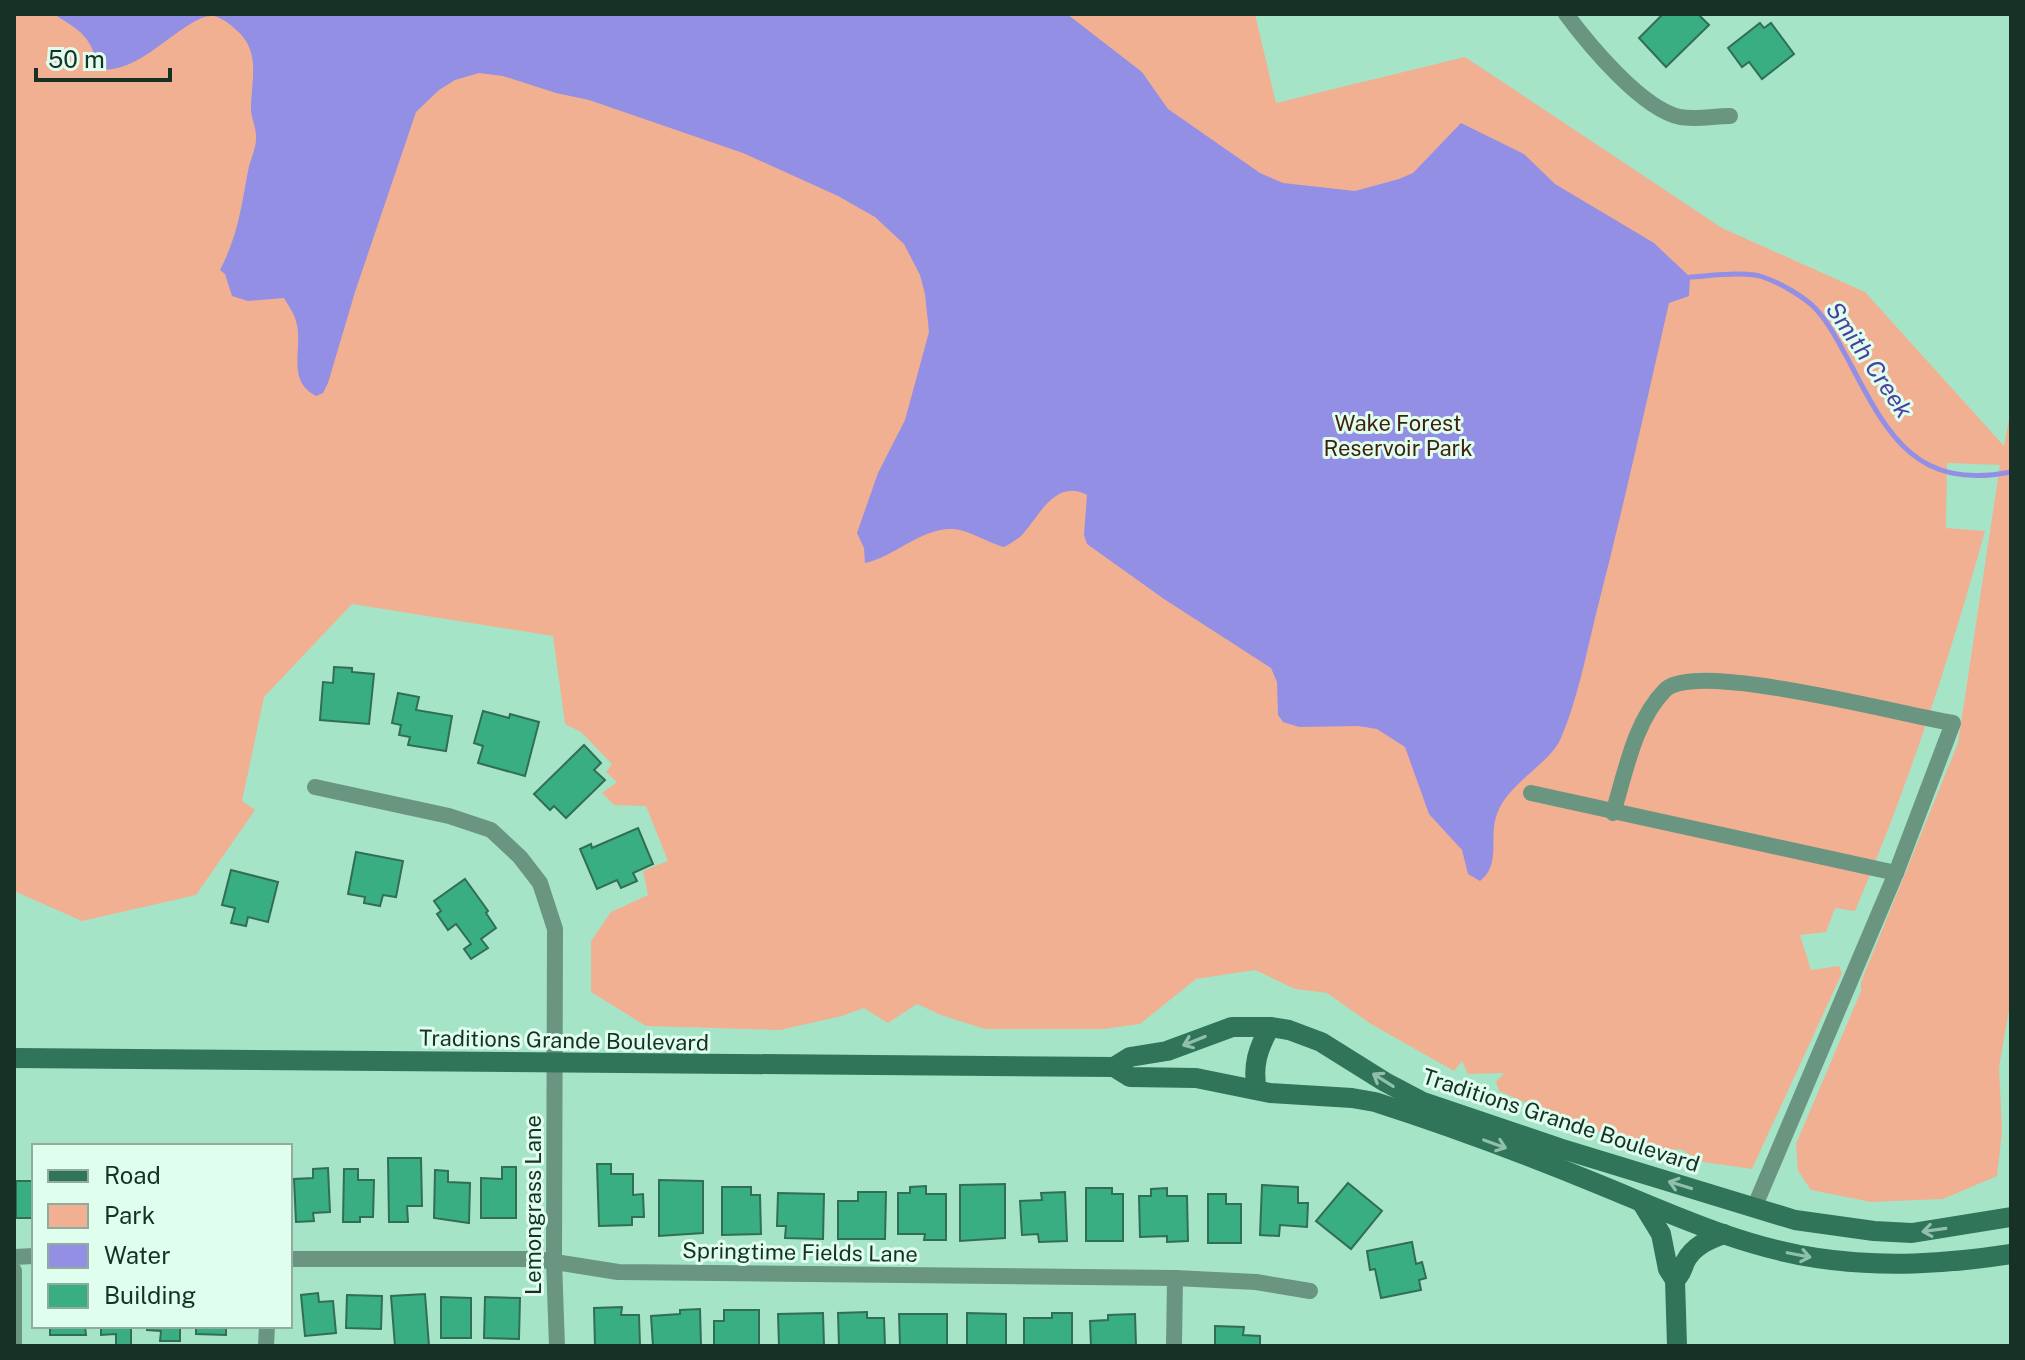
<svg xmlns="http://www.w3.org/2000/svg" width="2025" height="1360" viewBox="0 0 2025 1360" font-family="'Public Sans',sans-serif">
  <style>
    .green { fill: #f2b093 }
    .water { fill: #928fe4 }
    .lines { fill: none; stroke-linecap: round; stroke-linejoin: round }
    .stream { stroke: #928fe4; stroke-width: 5 }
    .building { fill: #3aae83; stroke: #316e55; stroke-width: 2 }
    .minor { stroke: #6a9581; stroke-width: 16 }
    .secondary { stroke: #307559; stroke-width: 20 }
    .oneway { stroke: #90c0ab }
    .labels { text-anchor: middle; stroke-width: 6; stroke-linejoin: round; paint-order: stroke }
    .park-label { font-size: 22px; fill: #421e0e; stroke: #dffeee }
    .street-label { font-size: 22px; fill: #183126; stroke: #dffeee }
    .water-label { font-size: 24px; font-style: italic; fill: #4c3fa1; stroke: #dffeee }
  </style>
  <rect width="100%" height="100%" fill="#a6e4c7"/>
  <path class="green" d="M14,14h1241l21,89 189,-46 257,171 143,64 139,154 7,-37v590l-12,68 3,64 -5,45 -54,23 -72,3 -60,-12 -13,-19 -2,-27 65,-153v-9l97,-239 42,-278 -53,-2 -1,65 39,3c-36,129 -77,256 -130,380l-20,-3 -9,24 -26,3 11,35 28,-4 3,7 -90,196 -49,-7 -23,-13 -10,3 -84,-24 -87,-37 -3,-9 8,-9 -36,1 -6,-13 -8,10 -83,-47 -44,-31 -32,-4 -40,-19 -59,9 -56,45 -36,5h-119l-44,-14 -24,-11 -29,19 -24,-15 -22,8 -62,14 -134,-4 -55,-34v-51l20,-29 37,-17 -5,-24 25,-10 -22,-55 -32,-1 -12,-12 15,-11 -11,-10 6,-8 -31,-32 -16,-8 -12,-88 -201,-32 -88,93 -22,104 13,9 -59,85 -114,26 -68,-30z"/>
  <path class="water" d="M54,14h1013l75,58 26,37 92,64 23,10 72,8 44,-12 14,-6 48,-50 63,31 31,30 99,59 36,34 -1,19 -20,7c-23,101 -45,202 -71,303 -11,43 -20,94 -38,134 -12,25 -53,44 -63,74 -9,23 5,50 -17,67l-12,-7 -6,-24 -33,-36 -24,-67 -28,-18 -19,-3 -59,1 -16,-5 -5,-7 -1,-33 -6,-14 -107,-69 -77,-55 -3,-9 3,-40c-32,-17 -48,22 -66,41 -5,4 -11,8 -17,11 -16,-4 -37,-18 -52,-18 -31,-1 -58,28 -87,34l-1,-15 -7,-15 21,-60 27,-53 24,-88 -4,-38 -5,-19 -16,-31 -29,-27 -37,-21 -95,-43 -154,-53 -33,-7 -53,-17 -24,-3 -24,7 -16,10 -23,22 -61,180 -27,91 -5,10 -7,3c-31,-16 -12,-49 -20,-75 -2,-8 -8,-16 -12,-23l-36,3 -16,-5 -7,-22 -5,-4c18,-35 21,-62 28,-99 2,-11 9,-24 8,-35 0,-10 -6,-20 -5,-30 1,-31 10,-56 -17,-78 -5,-5 -14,-11 -21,-12 -28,-2 -72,60 -114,53 -9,-34 -16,-36 -45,-55z"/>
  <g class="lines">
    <path class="stream" d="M1690,277c19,-1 56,-6 73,0 17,6 40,19 52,31 15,16 26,39 36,57 38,73 67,125 160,107"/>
  </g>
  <g class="building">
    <path d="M1663,14h35l11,11 -43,42 -27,-29z"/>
    <path d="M1760,23l4,5 7,-5 23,31 -32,25 -13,-17 -7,5 -14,-19z"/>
    <path d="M334,667l18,1v4l22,2 -5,50 -49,-4 3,-38 10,1z"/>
    <path d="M398,693l21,4 -3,13 36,6 -6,35 -38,-6 2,-8 -11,-2 2,-10 -9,-2z"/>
    <path d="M483,711l26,7 1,-4 29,8 -14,54 -47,-13 5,-17 -9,-3z"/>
    <path d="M584,745l17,18 -7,7 11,10 -39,38 -12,-12 -4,4 -16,-16z"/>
    <path d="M638,828l15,36 -20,9 4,8 -16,7 -4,-8 -20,9 -17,-40 11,-5 1,4z"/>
    <path d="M356,852l47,9 -7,36 -13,-2 -3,11 -16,-3 1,-6 -17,-3z"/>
    <path d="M231,870l47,12 -10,40 -20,-5 -2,9 -15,-3 4,-15 -13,-3z"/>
    <path d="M465,879l23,32 -2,2 10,15 -15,11 7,9 -17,11 -7,-10 7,-5 -15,-20 -8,6 -11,-16 4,-3 -7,-10z"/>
    <path d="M388,1158h33l1,48h-15l1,16h-19z"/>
    <path d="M597,1164h14v10h22v21l10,-1 1,23h-12v8l-33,1z"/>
    <path d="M502,1167h14v51h-35v-40l21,1z"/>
    <path d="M328,1168l2,44 -17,1 1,8 -18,1 -2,-43 19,-1v-9z"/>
    <path d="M344,1169h14v11h16l-1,37h-13v5h-17z"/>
    <path d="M435,1170l13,1v11l22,1 -1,40 -35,-5z"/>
    <path d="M659,1180l44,1v52l-44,3z"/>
    <rect x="16" y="1181" width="18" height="37"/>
    <path d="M1348,1183l34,28 -31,38 -35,-28z"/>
    <path d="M1005,1184v54l-45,3v-56z"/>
    <path d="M1262,1185l36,2v16h10l-1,24 -27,-2 -1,11 -19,-1z"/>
    <path d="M926,1186v8h20v46h-22l1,-6h-27v-41h12v-6z"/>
    <path d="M722,1187h29v8h9l1,39 -39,1z"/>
    <path d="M1086,1188h26v6h11v47h-37z"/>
    <path d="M1167,1188v8h20l1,45 -21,1v-6l-27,1 -1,-41h12v-7z"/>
    <path d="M858,1192h28l-1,47h-47v-38h20z"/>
    <path d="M1065,1192l2,49 -28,1 -1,-8 -16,1 -2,-34 22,-1 -1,-7z"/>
    <path d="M778,1193l46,1 -1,45 -38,-1 1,-12h-9z"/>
    <path d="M1208,1194h18v10h15v39h-33z"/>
    <path d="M1412,1242l4,22 6,-2 4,16 -7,2 2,10 -40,8 -6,-29 -5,1 -3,-19z"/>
    <path d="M318,1293l1,9 14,-1 3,32 -31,3 -4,-41z"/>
    <path d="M425,1294l4,52h-34l-4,-50z"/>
    <path d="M347,1295l35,1 -1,33 -35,-1z"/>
    <path d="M441,1297l30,1v40h-30z"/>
    <path d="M485,1297l35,1 -1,41 -35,-1z"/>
    <path d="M622,1307l-1,8h18l1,31h-45l-1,-38z"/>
    <path d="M700,1309l1,37h-48l-2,-30 29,-2v-4z"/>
    <path d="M724,1310h35v36h-45v-25h10z"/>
    <path d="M867,1312v6h17l1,28h-46l-1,-33z"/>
    <path d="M823,1313l1,33h-45l-1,-32z"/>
    <path d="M967,1313l39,1v32h-39z"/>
    <path d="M1052,1313h20v33h-48v-28h28z"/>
    <path d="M899,1314h48v32h-47z"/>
    <path d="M1135,1314l1,32h-45l-1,-25 18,-1v-5z"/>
    <path d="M50,1326h35l1,9h-36z"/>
    <path d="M101,1326h30v19h-15v-11l-15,1z"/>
    <path d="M147,1326h33v15h-20l1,-10 -14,-1z"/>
    <path d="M196,1326h30v9l-30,-1z"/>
    <path d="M1215,1326l29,1 -1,8 17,1v10h-45z"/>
  </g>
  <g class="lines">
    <g class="minor">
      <path d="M1566,14c23,31 76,95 114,103 15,3 35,-1 50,-1"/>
      <path d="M315,787l134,29 42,14 29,27 20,26 15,46 -1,333 3,84"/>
      <path d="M1531,793l365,80"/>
      <path d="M1613,813c13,-42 21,-91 52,-123 29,-31 241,26 288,33l-57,150 -142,335"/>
      <path d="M14,1257l20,-1"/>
      <path d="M290,1259h246l82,13 557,6 81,4 54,9"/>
      <path d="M14,1271v75"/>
      <path d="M266,1346l1,-20"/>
      <path d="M1174,1346l1,-68"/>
    </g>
    <g class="secondary">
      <path d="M14,1058l1100,9 16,-10 37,-6 65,-24h38l19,3 32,12 64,40 38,20 136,46 236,72 79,11 38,2 99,-16"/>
      <path d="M1114,1067l16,10 66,1 74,15 82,5 23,4c75,24 150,52 223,82 71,29 143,63 219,74 66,10 129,6 194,-4"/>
      <path d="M1257,1090c-5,-24 1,-42 13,-63"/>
      <path d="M1642,1203l19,31 7,35 7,11 2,66"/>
      <path d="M1675,1280c6,-6 7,-10 10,-18 8,-16 23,-22 39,-28"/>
    </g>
  </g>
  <defs><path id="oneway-shaft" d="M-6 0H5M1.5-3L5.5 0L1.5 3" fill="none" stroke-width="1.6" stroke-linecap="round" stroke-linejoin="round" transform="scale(2)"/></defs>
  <g class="oneway">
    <use href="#oneway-shaft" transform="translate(1194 1041) rotate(158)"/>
    <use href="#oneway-shaft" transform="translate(1383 1080) rotate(-148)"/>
    <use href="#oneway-shaft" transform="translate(1495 1144) rotate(20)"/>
    <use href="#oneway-shaft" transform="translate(1680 1185) rotate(-163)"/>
    <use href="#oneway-shaft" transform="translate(1934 1230) rotate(172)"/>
    <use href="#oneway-shaft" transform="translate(1799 1255) rotate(11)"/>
  </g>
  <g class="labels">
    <g class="park-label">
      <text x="1398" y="431">Wake Forest<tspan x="1398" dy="25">Reservoir Park</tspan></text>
    </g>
    <g class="street-label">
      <text transform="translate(564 1040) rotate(1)" y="8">Traditions Grande Boulevard</text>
      <text transform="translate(1561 1120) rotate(18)" y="8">Traditions Grande Boulevard</text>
      <text transform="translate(533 1205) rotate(-90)" y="8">Lemongrass Lane</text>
      <text transform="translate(800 1252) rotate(1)" y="8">Springtime Fields Lane</text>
    </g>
    <g class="water-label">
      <text transform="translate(1869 360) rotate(56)" y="8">Smith Creek</text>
    </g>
  </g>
  <rect width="2025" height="1360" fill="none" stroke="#183126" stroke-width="32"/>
  <rect x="32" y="1144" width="260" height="184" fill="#dffeee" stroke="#8fac9e" stroke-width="2"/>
  <rect x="48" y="1170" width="40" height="12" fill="#307559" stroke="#8fac9e" stroke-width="2"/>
  <text x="104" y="1184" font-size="24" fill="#183126">Road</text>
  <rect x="48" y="1204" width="40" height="24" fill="#f2b093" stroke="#8fac9e" stroke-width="2"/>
  <text x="104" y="1224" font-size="24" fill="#183126">Park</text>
  <rect x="48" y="1244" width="40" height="24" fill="#928fe4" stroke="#8fac9e" stroke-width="2"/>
  <text x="104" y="1264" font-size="24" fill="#183126">Water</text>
  <rect x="48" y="1284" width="40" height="24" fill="#3aae83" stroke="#8fac9e" stroke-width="2"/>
  <text x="104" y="1304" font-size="24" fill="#183126">Building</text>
  <path d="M36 68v12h134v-12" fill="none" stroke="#183126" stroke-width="4"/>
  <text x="48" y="68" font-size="24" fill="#183126" stroke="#dffeee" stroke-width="6" paint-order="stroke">50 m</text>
</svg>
